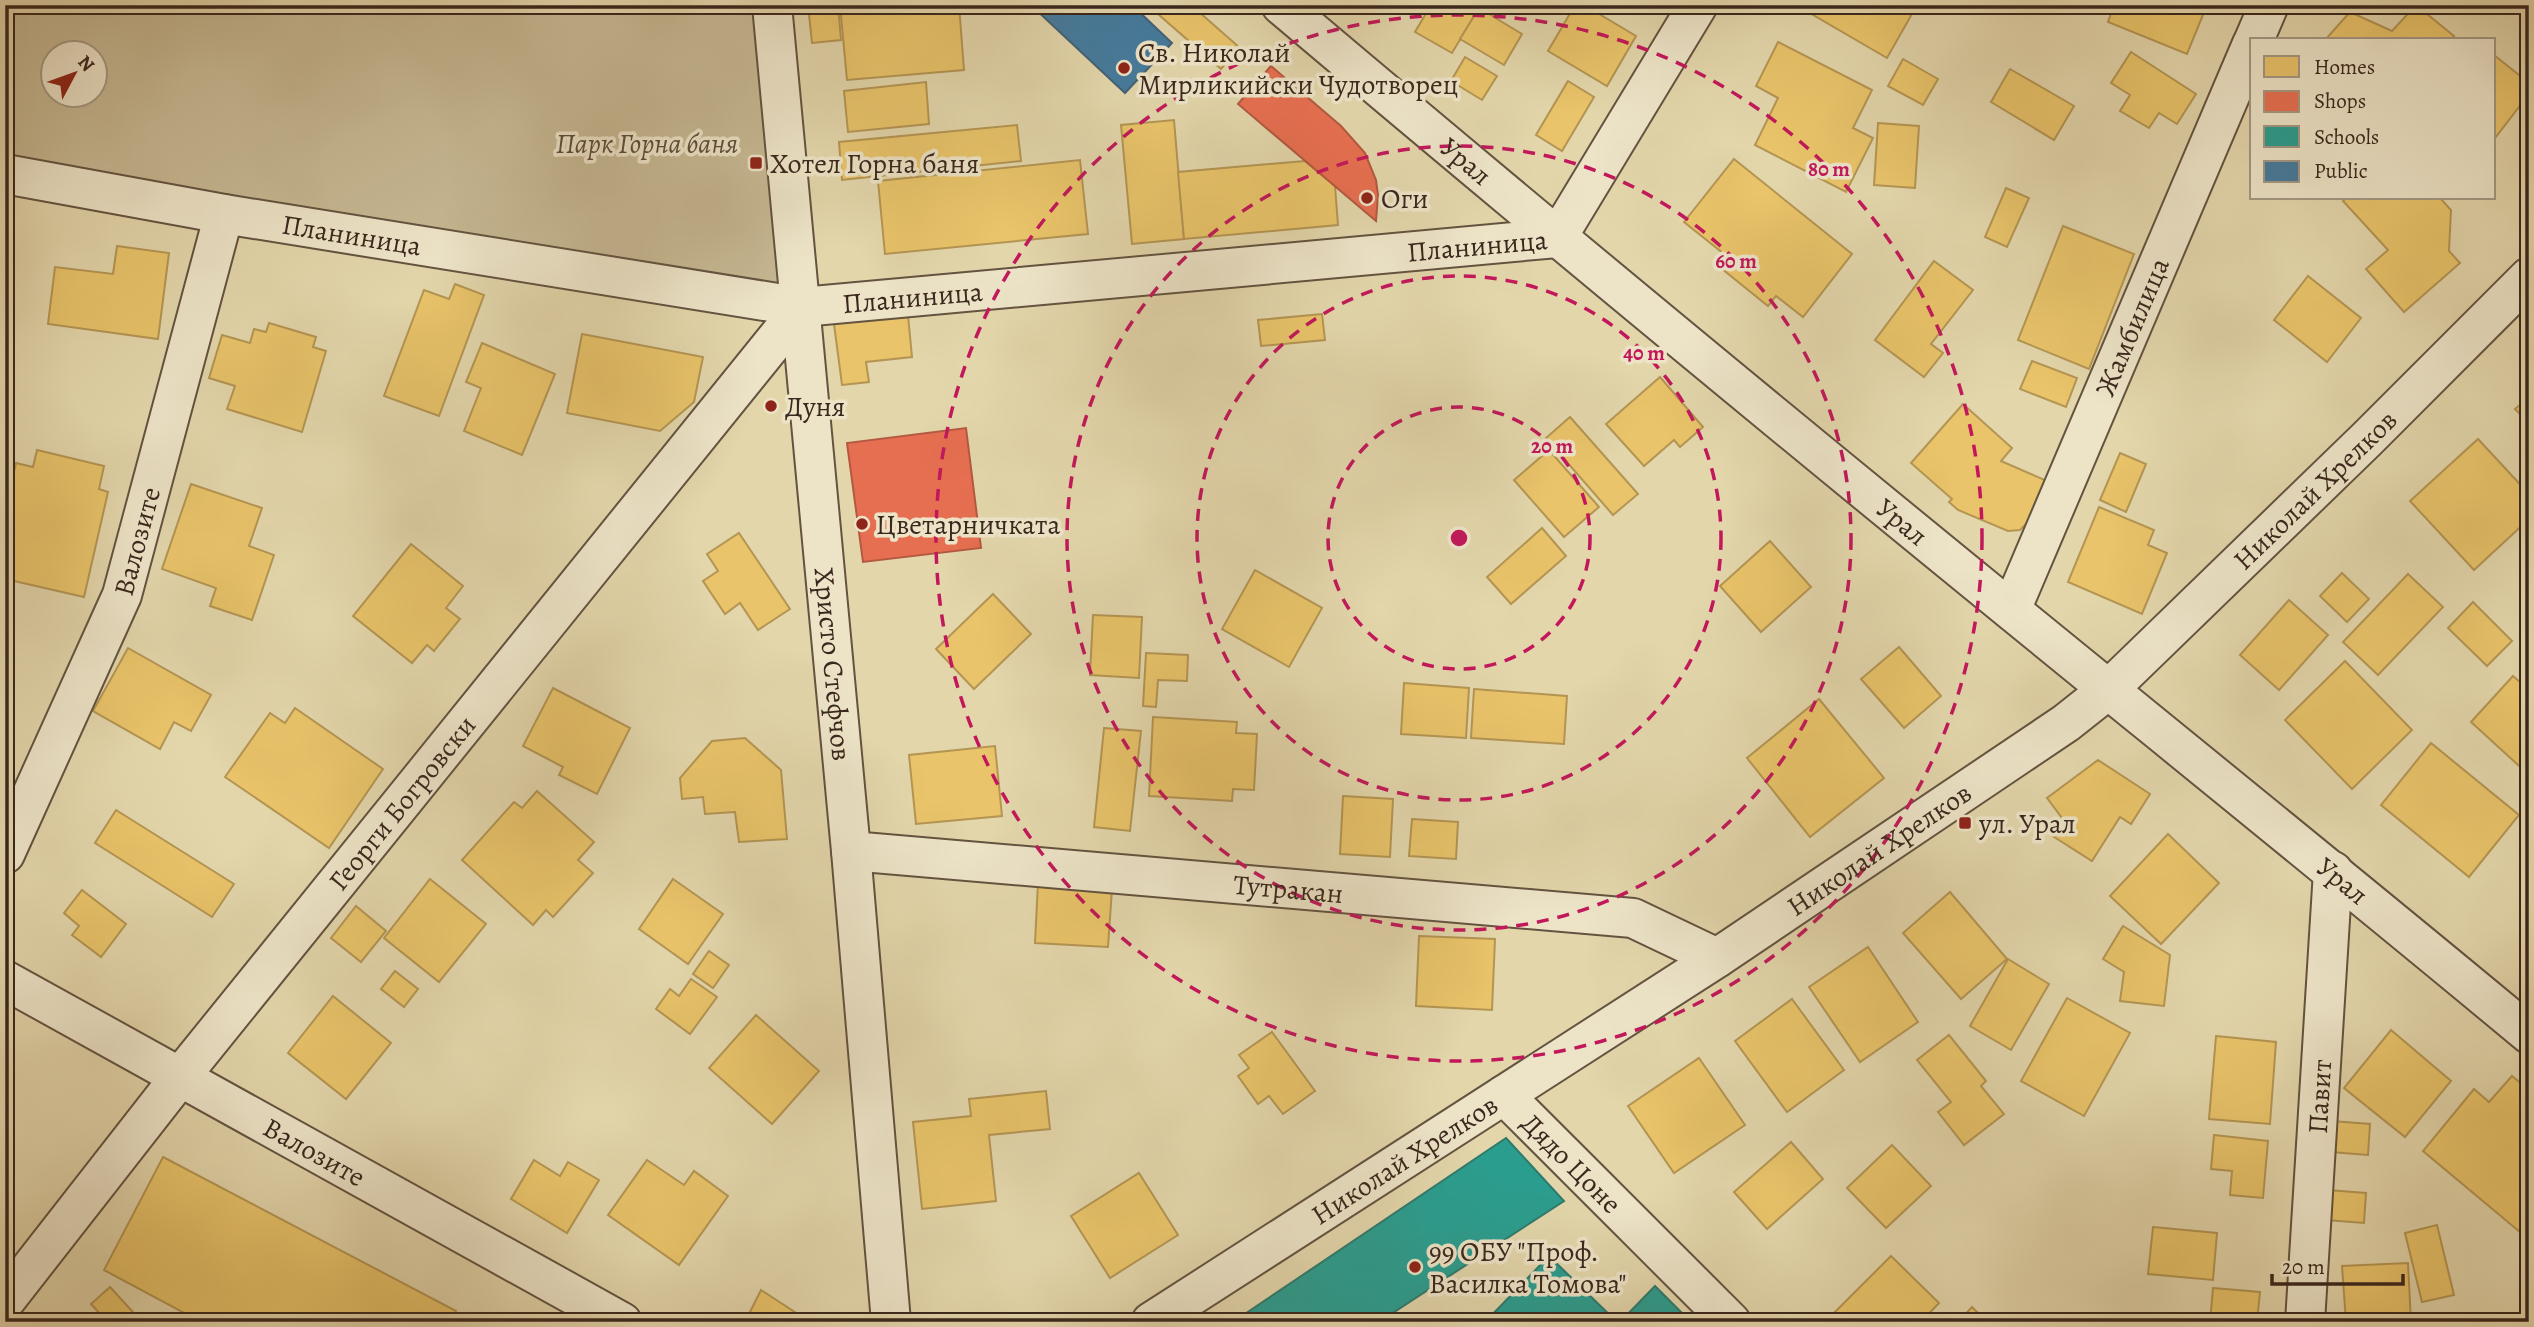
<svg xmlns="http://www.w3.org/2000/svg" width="2534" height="1327" viewBox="0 0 2534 1327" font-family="Alegreya,serif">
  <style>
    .green { fill: #c6b893; stroke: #807058; stroke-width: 2; fill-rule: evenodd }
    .homes { fill: #e9c46a; stroke: #b49553; stroke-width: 2 }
    .shops { fill: #e76f51; stroke: #b35941; stroke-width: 2 }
    .schools { fill: #2a9d8f; stroke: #2f7a6d; stroke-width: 2 }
    .public { fill: #457b9d; stroke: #426277; stroke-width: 2 }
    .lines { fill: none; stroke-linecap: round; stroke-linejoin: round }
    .street-casing { stroke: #645340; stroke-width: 42 }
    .street { stroke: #ede4c8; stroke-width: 38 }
    .ring { fill: none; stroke: #c2185b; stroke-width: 3.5; stroke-dasharray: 12 9 }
    .poi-dot { fill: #8f2418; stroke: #ede4c8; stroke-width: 2.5 }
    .labels { text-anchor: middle; stroke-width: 7; stroke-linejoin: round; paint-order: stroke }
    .poi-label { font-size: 28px; fill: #3a271d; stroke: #ede4c8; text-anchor: start }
    .park-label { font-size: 28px; font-style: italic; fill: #5d4b3a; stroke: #ede4c8 }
    .street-label { font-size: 28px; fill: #3a271d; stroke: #ede4c8 }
    .centre { fill: #c2185b; stroke: #ede4c8; stroke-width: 3.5 }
    .ring-label { font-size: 21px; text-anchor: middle; font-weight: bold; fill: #c2185b; stroke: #ede4c8; stroke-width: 7; stroke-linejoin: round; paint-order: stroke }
  </style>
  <rect width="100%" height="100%" fill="#e3d6ab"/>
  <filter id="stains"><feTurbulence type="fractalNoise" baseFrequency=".00286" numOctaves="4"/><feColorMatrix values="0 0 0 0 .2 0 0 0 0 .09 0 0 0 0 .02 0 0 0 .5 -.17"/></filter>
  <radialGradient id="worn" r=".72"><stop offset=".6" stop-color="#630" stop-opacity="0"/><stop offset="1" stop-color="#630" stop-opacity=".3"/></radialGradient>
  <path class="green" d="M5,5h767l30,302 -797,-133zM52,52h42v42h-42z"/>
  <g class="homes">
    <path d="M808,5h30l3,35 -29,3z"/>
    <path d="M840,5h119l5,65 -117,10z"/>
    <path d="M1165,5h26l48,42 -18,22 -63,-55z"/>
    <path d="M1431,5h43l5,3 -27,45 -37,-21z"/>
    <path d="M1575,5h9l52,31 -29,50 -59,-35z"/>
    <path d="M1796,5h121l-30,53z"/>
    <path d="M1938,5h25l-2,7z"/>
    <path d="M2114,5h93l-20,49 -79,-32z"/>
    <path d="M2416,5l38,31 -4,4h-125l25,-28 42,19z"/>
    <path d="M1479,8l43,26 -18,31 -44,-26z"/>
    <path d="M2529,21v16l-8,-7z"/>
    <path d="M1778,42l94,48 -19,38 20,10 -27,54 -91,-47 23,-47 -22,-12z"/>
    <path d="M2131,52l65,42 -19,30 -18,-11 -10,15 -29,-17 10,-16 -19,-12z"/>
    <path d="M2494,55l35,28v11l-34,44z"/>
    <path d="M1465,57l32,19 -15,24 -31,-19z"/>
    <path d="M1903,59l35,20 -15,26 -35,-19z"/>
    <path d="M2010,69l64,37 -20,34 -63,-38z"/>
    <path d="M1568,81l26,16 -32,54 -26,-16z"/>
    <path d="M926,82l3,42 -81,8 -4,-41z"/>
    <path d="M1174,120l10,119 -52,5 -11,-119z"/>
    <path d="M1878,123l41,3 -4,62 -41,-3z"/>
    <path d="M1017,125l4,36 -179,19 -3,-38z"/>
    <path d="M1734,159l118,95 -49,63 -27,-21 -8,10 -52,-42 8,-10 -40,-32z"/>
    <path d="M1080,160l8,74 -203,20 -7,-73z"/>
    <path d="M1305,161l30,25 3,39 -154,14 -6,-67z"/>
    <path d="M2006,188l23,10 -22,49 -22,-10z"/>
    <path d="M2346,198h94l11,12 -2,41 11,12 -56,49 -38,-43 22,-19 -45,-49z"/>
    <path d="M2063,226l71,28 -45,115 -71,-29z"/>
    <path d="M117,246l52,7 -11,86 -110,-15 7,-57 58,7z"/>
    <path d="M1934,261l39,29 -42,54 12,9 -19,24 -49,-37z"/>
    <path d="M2308,276l53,42 -34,44 -53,-42z"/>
    <path d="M455,284l29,11 -45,121 -55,-20 40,-106 25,9z"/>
    <path d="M1322,314l3,26 -64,6 -3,-26z"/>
    <path d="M908,315l4,42 -46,5 3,20 -27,3 -8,-61z"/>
    <path d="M269,323l47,14 -3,10 13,4 -24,81 -75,-23 8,-23 -26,-8 13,-43 28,8 4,-14 12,3z"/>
    <path d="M582,334l121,23 -9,45 -34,29 -93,-18z"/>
    <path d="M482,343l73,31 -33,81 -58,-24 17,-43 -15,-6z"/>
    <path d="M2032,361l45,17 -11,29 -46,-18z"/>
    <path d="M1660,377l43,50 -23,20 -6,-7 -30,26 -38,-42z"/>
    <path d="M2529,397v26l-14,-14z"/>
    <path d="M1963,404l49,44 -11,13 46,20 -17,39 -10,10 -12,1 -50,-21 -9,-8 3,-3 -41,-36z"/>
    <path d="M1570,417l68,77 -25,21 -67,-77z"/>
    <path d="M2478,439l51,55v25l-55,51 -64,-69z"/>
    <path d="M37,450l67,16 -5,23 9,3 -24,105 -79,-18v-68l11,-48 17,4z"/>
    <path d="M1549,450l50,57 -35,30 -50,-57z"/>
    <path d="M2120,453l26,11 -20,48 -26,-12z"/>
    <path d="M191,484l71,24 -13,38 25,9 -22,65 -42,-14 6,-18 -54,-19z"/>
    <path d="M2099,507l55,23 -6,15 19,8 -25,61 -74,-32z"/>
    <path d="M1542,528l24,28 -55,48 -24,-27z"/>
    <path d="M739,533l51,76 -32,21 -18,-27 -15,11 -22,-33 15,-10 -11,-17z"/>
    <path d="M1770,541l41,46 -50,45 -41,-46z"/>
    <path d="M411,544l52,42 -17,22 14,11 -26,32 -7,-6 -15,18 -59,-47z"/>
    <path d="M1255,570l67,38 -33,59 -67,-38z"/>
    <path d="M2342,573l27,26 -22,23 -27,-26z"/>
    <path d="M2408,574l35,33 -65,68 -35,-33z"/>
    <path d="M993,594l38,40 -57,55 -38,-40z"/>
    <path d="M2289,600l39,35 -49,55 -39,-35z"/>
    <path d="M2473,602l39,39 -25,25 -39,-38z"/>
    <path d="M1093,615l49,2 -3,61 -49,-3z"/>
    <path d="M1899,647l42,49 -37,32 -43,-49z"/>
    <path d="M128,648l83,47 -20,36 -17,-9 -14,27 -67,-38z"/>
    <path d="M1146,653l42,2 -1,26 -29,-1 -2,27 -13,-1z"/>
    <path d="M2345,661l67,69 -60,59 -67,-69z"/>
    <path d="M2513,676l16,14v85l-58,-53z"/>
    <path d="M1404,683l65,5 -3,50 -65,-4z"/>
    <path d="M553,688l77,40 -33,66 -38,-19 4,-8 -40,-21z"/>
    <path d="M1474,689l93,7 -3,48 -93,-6z"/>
    <path d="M1819,699l65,79 -74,59 -63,-79z"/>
    <path d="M295,708l88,61 -54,79 -104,-71 45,-64 15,10z"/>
    <path d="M1153,717l84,5 -1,11 21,1 -3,56 -21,-1 -1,12 -83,-5z"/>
    <path d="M1104,728l37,3 -11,100 -36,-4z"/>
    <path d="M745,738l36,32 6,69 -48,3 -4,-30 -30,2 -2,-17 -21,2 -2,-21 32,-37z"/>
    <path d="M2431,743l88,72 -50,62 -88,-72z"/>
    <path d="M995,746l7,70 -86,8 -7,-69z"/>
    <path d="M2098,760l52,34 -19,30 -11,-7 -28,44 -41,-26 11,-17 -15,-20z"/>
    <path d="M537,791l57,51 -16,18 15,13 -40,44 -7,-7 -13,15 -71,-65 52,-58 8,6z"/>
    <path d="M1343,796l50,3 -3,58 -50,-3z"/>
    <path d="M116,810l118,74 -22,33 -117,-74z"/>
    <path d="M1412,819l46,3 -2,37 -47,-3z"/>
    <path d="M2168,834l51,49 -58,61 -51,-48z"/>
    <path d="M430,879l56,45 -47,58 -55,-44z"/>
    <path d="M673,879l50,35 -35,50 -49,-35z"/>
    <path d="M1038,883l74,6 -4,58 -73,-4z"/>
    <path d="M82,890l44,34 -25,33 -29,-22 7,-9 -15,-13z"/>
    <path d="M1950,892l57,67 -46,40 -58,-66z"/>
    <path d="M356,906l30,25 -25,31 -30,-24z"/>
    <path d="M2123,926l47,29 -6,51 -44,-5 4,-29 -21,-13z"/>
    <path d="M1419,936l76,3 -3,71 -76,-4z"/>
    <path d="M1868,947l50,75 -58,40 -51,-75z"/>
    <path d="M709,951l20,14 -16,23 -20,-14z"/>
    <path d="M2008,959l41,25 -38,66 -41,-24z"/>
    <path d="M395,971l23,18 -14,18 -23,-18z"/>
    <path d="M691,979l26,18 -27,37 -34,-25 14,-20 9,7z"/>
    <path d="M333,996l58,47 -45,56 -58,-46z"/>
    <path d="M2067,998l63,35 -46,83 -63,-35z"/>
    <path d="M1792,999l52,71 -57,42 -52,-71z"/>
    <path d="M756,1015l63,56 -47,53 -63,-56z"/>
    <path d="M2391,1030l60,51 -46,56 -61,-49z"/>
    <path d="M1272,1032l43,59 -32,23 -14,-18 -11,8 -20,-28 11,-8 -10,-13z"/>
    <path d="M1949,1035l37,46 -5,5 23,28 -40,31 -26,-33 13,-10 -34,-42z"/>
    <path d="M2216,1036l60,6 -6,82 -61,-5z"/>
    <path d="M1699,1058l46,67 -71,48 -46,-67z"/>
    <path d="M2512,1076l17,14v146l-2,2 -104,-87 51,-62 15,13z"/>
    <path d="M1046,1091l4,38 -61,6 7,66 -74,8 -9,-87 58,-6 -2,-17z"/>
    <path d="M2332,1121l38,3 -2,31 -37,-3z"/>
    <path d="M2214,1135l54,6 -5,57 -33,-3 2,-24 -21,-2z"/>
    <path d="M1791,1142l32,37 -56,50 -33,-37z"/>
    <path d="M1892,1145l39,41 -45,42 -39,-40z"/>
    <path d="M163,1157l293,154 -6,11h-249l-97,-52z"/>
    <path d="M534,1160l26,16 8,-14 31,18 -32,53 -56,-34z"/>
    <path d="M647,1160l37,25 10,-14 34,25 -49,69 -71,-50z"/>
    <path d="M1139,1173l39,62 -68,43 -39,-62z"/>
    <path d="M2328,1190l38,3 -2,30 -38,-3z"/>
    <path d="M2437,1225l17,70 -32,7 -17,-69z"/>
    <path d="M2153,1227l64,6 -4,47 -65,-6z"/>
    <path d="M1891,1256l48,47 -18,19h-89l-4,-3z"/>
    <path d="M2408,1263l3,59h-65l-4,-56z"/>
    <path d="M110,1287l32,35h-44l5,-5 -12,-13z"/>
    <path d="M2213,1288l47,4 -3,30h-47z"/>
    <path d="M761,1290l49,32h-65z"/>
    <path d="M1972,1307l15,15h-29z"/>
    <path d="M2529,1307v15h-25z"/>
    <path d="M863,1317v5h-43z"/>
  </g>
  <g class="shops">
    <path d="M1271,66l70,60 24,27 11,27 2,15 -2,26 -138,-117z"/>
    <path d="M966,428l15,120 -118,14 -16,-119z"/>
  </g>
  <g class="schools">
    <path d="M1506,1138l58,63 -185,121h-146z"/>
    <path d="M1549,1256l68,66h-132z"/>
    <path d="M1655,1286l36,36h-71z"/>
  </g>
  <path class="public" d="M1038,5h94l40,38 -47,50 -90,-84z"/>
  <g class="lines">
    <defs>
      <g id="street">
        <path id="s1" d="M772,5l79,846 40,471"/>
        <path id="s2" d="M1281,5c240,203 482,403 726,602 174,142 349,283 522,427"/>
        <path d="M2254,40l15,-35"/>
        <path id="s3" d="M5,174l219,40 578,93 755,-69"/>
        <path d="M1557,238l141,-233"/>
        <path id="s4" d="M2011,610l241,-566"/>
        <path id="s5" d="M851,851l782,67 84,40"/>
        <path id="s6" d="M5,854l117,-259 102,-381"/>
        <path id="s7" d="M5,980l617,342"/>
        <path id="s8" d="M1504,1095l227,227"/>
        <path id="s9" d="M5,1301l175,-224 622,-770"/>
        <path id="s10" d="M1151,1322l566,-364 349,-235 43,-34 258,-250 162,-162"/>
        <path id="s11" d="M2305,1322l28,-451"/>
      </g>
    </defs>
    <use href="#street" class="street-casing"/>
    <use href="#street" class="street"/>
  </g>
  <g class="ring">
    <circle cx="1459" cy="538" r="131"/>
    <circle cx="1459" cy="538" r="262"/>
    <circle cx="1459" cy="538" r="392"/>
    <circle cx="1459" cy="538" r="523"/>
  </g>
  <g class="poi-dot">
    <circle cx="1124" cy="68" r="7"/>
    <rect x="749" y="156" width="14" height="14" rx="3.5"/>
    <circle cx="1367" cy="198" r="7"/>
    <circle cx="771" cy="406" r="7"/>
    <circle cx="862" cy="524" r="7"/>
    <rect x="1958" y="816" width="14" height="14" rx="3.5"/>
    <circle cx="1415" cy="1267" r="7"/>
  </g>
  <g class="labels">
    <g class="poi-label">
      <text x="1138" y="62">Св. Николай<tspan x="1138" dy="32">Мирликийски Чудотворец</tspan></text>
      <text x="770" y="173">Хотел Горна баня</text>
      <text x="1381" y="208">Оги</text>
      <text x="785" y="416">Дуня</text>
      <text x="876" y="534">Цветарничката</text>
      <text x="1979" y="833">ул. Урал</text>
      <text x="1429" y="1261">99 ОБУ "Проф.<tspan x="1429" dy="32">Василка Томова"</tspan></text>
    </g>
    <g class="park-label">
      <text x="647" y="153">Парк Горна баня</text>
    </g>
    <g class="street-label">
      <text dy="10" stroke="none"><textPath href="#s2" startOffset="242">Урал</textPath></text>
      <text dy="10" stroke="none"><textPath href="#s3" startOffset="352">Планиница</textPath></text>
      <text dy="10" stroke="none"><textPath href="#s3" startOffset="1486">Планиница</textPath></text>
      <text dy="10" stroke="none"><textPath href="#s3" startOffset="919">Планиница</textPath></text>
      <text dy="10" stroke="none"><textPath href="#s4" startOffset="308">Жамбилица</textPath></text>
      <text dy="10" stroke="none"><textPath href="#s10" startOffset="1435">Николай Хрелков</textPath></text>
      <text dy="10" stroke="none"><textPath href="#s2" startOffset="808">Урал</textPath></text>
      <text dy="10" stroke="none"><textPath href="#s6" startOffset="340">Валозите</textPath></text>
      <text dy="10" stroke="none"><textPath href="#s1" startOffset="662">Христо Стефчов</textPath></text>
      <text dy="10" stroke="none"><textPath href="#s9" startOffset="637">Георги Богровски</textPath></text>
      <text dy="10" stroke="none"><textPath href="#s10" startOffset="868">Николай Хрелков</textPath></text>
      <text dy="10" stroke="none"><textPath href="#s2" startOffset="1376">Урал</textPath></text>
      <text dy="10" stroke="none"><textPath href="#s5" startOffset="439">Тутракан</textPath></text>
      <text dy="10" stroke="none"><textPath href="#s11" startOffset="226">Павит</textPath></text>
      <text dy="10" stroke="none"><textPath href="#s7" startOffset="354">Валозите</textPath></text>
      <text dy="10" stroke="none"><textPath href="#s10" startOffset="301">Николай Хрелков</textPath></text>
      <text dy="10" stroke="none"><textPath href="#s8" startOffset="96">Дядо Цоне</textPath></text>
    </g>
  </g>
  <circle cx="1459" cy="538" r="10" class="centre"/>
  <g class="ring-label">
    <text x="1829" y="176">80 m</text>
    <text x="1736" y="268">60 m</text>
    <text x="1644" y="360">40 m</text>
    <text x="1552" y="453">20 m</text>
  </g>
  <rect width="2534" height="1327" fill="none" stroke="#e3d6ab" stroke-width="28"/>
  <rect x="7" y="7" width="2520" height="1313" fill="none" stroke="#3a271d" stroke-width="3.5"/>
  <rect x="14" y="14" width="2506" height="1299" fill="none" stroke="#3a271d" stroke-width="2"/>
  <rect x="2250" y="38" width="245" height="161" fill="#ede4c8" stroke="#a59884" stroke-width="2"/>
  <rect x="2264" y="56" width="35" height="21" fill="#e9c46a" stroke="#a59884" stroke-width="2"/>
  <text x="2314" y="74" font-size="21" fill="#3a271d">Homes</text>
  <rect x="2264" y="91" width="35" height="21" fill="#e76f51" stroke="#a59884" stroke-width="2"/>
  <text x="2314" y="108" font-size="21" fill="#3a271d">Shops</text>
  <rect x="2264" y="126" width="35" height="21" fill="#2a9d8f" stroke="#a59884" stroke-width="2"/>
  <text x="2314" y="144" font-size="21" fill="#3a271d">Schools</text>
  <rect x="2264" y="161" width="35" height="21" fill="#457b9d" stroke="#a59884" stroke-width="2"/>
  <text x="2314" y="178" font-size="21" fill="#3a271d">Public</text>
  <g transform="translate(74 74) rotate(49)"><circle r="33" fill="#ede4c8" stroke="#a59884" stroke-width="2"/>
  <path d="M0-5L12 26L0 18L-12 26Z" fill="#8f2418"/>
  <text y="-10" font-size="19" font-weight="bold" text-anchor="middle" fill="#3a271d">N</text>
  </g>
  <path d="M2272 1274v10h131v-10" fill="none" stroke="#3a271d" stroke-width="3.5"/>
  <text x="2282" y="1274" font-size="21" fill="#3a271d" stroke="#ede4c8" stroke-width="5" paint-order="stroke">20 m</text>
  <rect width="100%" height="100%" filter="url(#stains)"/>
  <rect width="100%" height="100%" fill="url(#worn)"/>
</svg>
